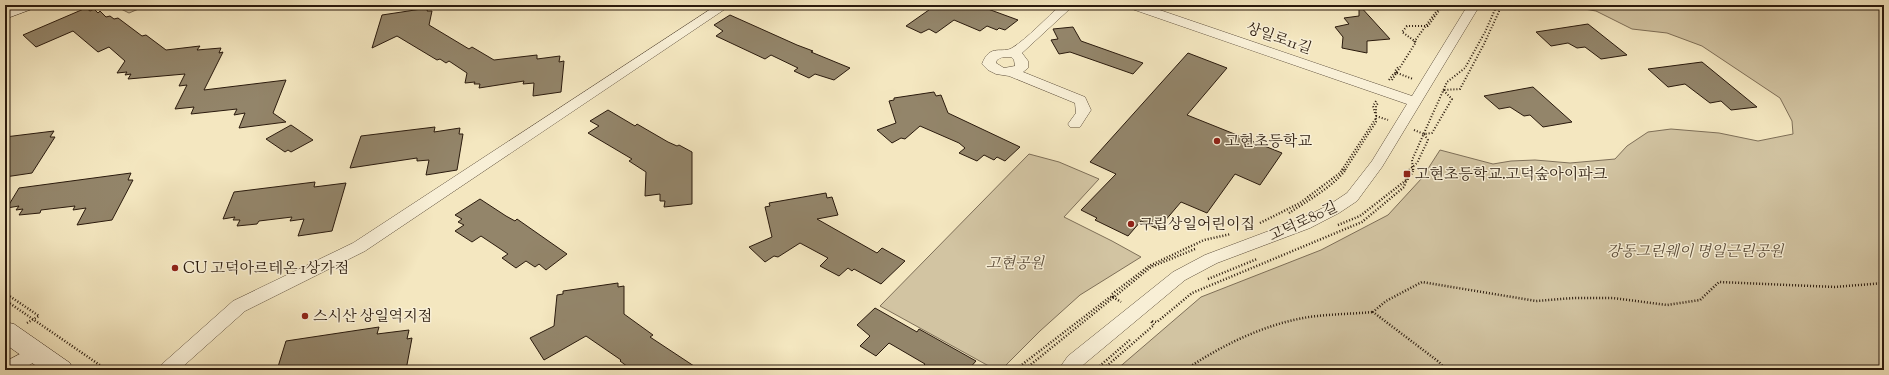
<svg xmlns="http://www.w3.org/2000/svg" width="1889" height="375" viewBox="0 0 1889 375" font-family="'Sorts Mill Goudy','Noto Serif KR',serif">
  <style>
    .green { fill: #d2c4a2; stroke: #7e6f58 }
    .building { fill: #93856a; stroke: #2a1a0d }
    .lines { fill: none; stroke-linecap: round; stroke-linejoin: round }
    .street-casing { stroke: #5c4d3a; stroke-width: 1 }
    .secondary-casing { stroke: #2a1a0d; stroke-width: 1 }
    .path-far1 { stroke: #2a1a0d; stroke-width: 2; stroke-dasharray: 1 2; stroke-linecap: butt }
    .path { stroke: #2a1a0d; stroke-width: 2.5; stroke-dasharray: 1 2; stroke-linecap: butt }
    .street { fill: #f8efd6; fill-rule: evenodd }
    .secondary { fill: #f8efd6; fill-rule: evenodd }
    .poi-dot { fill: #8f2418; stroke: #f8efd6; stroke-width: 1.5 }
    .labels { text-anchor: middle; stroke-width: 3; stroke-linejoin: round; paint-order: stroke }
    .street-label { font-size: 15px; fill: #2a1a0d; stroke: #f8efd6 }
    .poi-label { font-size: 15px; fill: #2a1a0d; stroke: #f8efd6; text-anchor: start }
    .park-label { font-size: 15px; font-style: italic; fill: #5c4d3a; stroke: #f8efd6 }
  </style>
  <rect width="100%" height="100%" fill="#f4e7c0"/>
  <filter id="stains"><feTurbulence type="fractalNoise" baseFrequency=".005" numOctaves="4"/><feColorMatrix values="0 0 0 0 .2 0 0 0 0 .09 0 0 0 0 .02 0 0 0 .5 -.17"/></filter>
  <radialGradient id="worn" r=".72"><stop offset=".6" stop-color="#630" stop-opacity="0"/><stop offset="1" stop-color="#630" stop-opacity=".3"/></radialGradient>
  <g class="green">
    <path d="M113,5h35l-19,8z"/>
    <path d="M1561,5h323v365h-768l85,-73 120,-47 67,-35 34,-37 18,-28 53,14 18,-3 24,-1 35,3 45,-4 12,-13 21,-14 23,-3 48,4 39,8 35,-7 -1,-13 -12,-23 -78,-52 -35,-13 -35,-4 -36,-18z"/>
    <path d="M1029,154l30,8 40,17 -35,38 48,24 29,16 -61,38 -40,36 -39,39h-5l-116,-64z"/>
  </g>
  <g class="building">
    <path d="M936,5h41l41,15 -13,10 -6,-2 -2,2 -10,-4 -7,5 -26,-11 -18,13 -7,-4 -8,4 -15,-7z"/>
    <path d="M1359,5l31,34 -23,2v12l-25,-5 1,-11 -8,-10 14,-3 -5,-6 15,-2z"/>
    <path d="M86,8l4,3 4,-2 4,4 2,-2 6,6 4,-1 4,3 4,-1 24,18 4,-1 20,15 34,-4 -3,4 24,-2 -2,5 4,-1 -19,38 82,-10 -13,33 13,9 -47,6 6,-15 -11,2 3,-6 -46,5 3,-7 -19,2 12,-24 -8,1 6,-12 -57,5 3,-5 -6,1 2,-3 -10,1 8,-12 -16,-14 -11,5 -25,-21 -37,16 -13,-12z"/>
    <path d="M428,8l-1,3h5l-3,14 40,24 3,-2 22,13 43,-5v4l23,-3 -1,6 5,-1 -3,31 -28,4 1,-13 -11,1 1,-3 -45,7 1,-4h-6l1,-2 -10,1 2,-10 -18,-12 -3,2 -6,-4 -3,1 -40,-24 -25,12 10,-33z"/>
    <path d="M730,15l67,30 16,6 -2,1 39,16 -16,12 -19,-6 -6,4 -15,-7 4,-3 -27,-13 -6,4 -49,-23 7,-5 -9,-6z"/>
    <path d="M1588,24l39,31 -26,4 -16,-12 -8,1 -9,-5 -17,3 -15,-14z"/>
    <path d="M1073,27l8,14 62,22 -10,11 -63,-22 -11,2 -8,-14 7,-1 -5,-10z"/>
    <path d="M1188,53l39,15 -40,47 95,38 -22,32 -25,-11 -28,39 -26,-11 -23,27 -17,-8 -13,15 -33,-16 2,-2 -16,-8 35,-36 -26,-12z"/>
    <path d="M1702,62l55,45 -26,3 -10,-9 -11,2 -25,-19 -17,3 -20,-18z"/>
    <path d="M1533,87l39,35 -29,5 -13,-12 -6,1 -14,-9 -11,2 -15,-13z"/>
    <path d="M934,92l2,4 5,-1 7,18 72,34 -15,14 -8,-4 -3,3 -10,-5 -7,6 -18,-8 6,-5 -6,-5 -39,-17 -15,13 -4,-1 -9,5 -15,-13 19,-7 -7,-22 5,-1v-2z"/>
    <path d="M608,110l27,16 2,-2 31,18 9,4 2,-1 13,7v52l-28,3 1,-6h-5v-7l-15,2 1,-24 -17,-11 3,-2 -44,-26 11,-7 -9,-5z"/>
    <path d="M291,125l22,15 -22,12 -3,-2 -3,2 -19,-13z"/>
    <path d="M435,127l-1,5 26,-4 -1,6h4l-6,36 -31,5 3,-15 -12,1v-3l-67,10 11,-32z"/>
    <path d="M54,131l-4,6h5l-23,36 -27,4v-40z"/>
    <path d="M131,173l-3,7h5l-21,40 -35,5 9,-17 -13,2 2,-4 -34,4 -1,3 -21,2 4,-6 -7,1 3,-4 -12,2 12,-20z"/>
    <path d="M315,182l-1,5 32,-4 -14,48 -34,5 6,-17 -14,2 2,-4 -33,4 -2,3 -20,2 3,-6h-7l2,-3 -12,2 11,-27z"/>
    <path d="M826,193l1,5 5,-1 6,18 -21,4 60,34 5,-5 23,13 -24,23 -27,-15 -2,2 -4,-3 -9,8 -19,-10 8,-8 -28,-15 -22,14 -4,-1 -9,6 -16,-15 23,-10 -7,-30 5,-1 -1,-3z"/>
    <path d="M480,199l26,17 9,5 2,-2 50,35 -21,16 -7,-6 -4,3 -9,-6 -10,7 -14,-10 6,-4 -27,-18 -9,6 -17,-11 9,-6 -6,-3 4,-3 -7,-4z"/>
    <path d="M618,283v4l6,-1v28l29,21 -3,2 50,33h-68l-12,-9 1,-1 -35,-24 -42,24 -14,-22 24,-12 3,-31 6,-1v-3z"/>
    <path d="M875,308l42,24 2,-3 57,32 -8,9h-49l6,-6 -36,-21 -13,13 -16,-10 10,-10 -13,-11z"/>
    <path d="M379,327l-2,7 32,-4 -2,9 5,-1 -6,32h-129l9,-29z"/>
  </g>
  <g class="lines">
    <defs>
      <g id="street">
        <path d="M717,5h14l-366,246 -120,60 -66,59h-21l3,-5 72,-64 120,-58z"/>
        <path d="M1061,5h13l-52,48 6,8v7l-5,4 62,25 6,13 -11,17h-10l-2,-3 8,-11 -1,-10 -66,-27 -13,-2 -8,-4 -6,-6c8,-21 20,-10 30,-16 16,-10 34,-30 49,-43zM1003,57h8l3,3 1,6 -11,2 -8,-5 1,-3z"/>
        <path d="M1127,5h18l267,91 56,-91h12l-98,162 -25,34 -18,12 -29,15 -93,35 -32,17 -108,90h-19l10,-14 105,-84 32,-17 93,-35 31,-15 18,-12 25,-32 35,-57 -278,-96z"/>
        <path d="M35,346l6,2 3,5 -3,5 -20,12h-16v-8z"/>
      </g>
      <g id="secondary">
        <path d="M11,5h24l-3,4 -27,10v-11z"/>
        <path d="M5,322l9,2 56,39 3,7h-31l-37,-26z"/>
      </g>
    </defs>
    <use href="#street" class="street-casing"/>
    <use href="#secondary" class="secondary-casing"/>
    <g class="path-far1">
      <path d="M1414,42l27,-37"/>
      <path d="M1397,73l16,6"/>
      <path d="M1389,80l5,-7h3l-2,-2 4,-5"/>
      <path d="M1392,80l24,-38 -14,-10 5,-6h21l15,-21"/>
      <path d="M1375,113l-2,-7 3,-5"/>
      <path d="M1376,116l12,4"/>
      <path d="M1414,130l10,4"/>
      <path d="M1342,170l34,-52"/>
      <path d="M1345,170l31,-48v-16l2,-3"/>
      <path d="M1409,170l8,-7 11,-23 -4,-6 8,-1 20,-34 -9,-9 17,-1 24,-45 18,-39"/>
      <path d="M1413,170l-1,-10 35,-78 18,-14 20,-36 12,-27"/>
    </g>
    <g class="path">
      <path d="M1289,213c18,-12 45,-27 57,-44"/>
      <path d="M1260,223l40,-20 40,-30 3,-4"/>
      <path d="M1338,225l22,-9 49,-38 5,-9"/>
      <path d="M1208,279l49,-20"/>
      <path d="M5,293l34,23 -12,7"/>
      <path d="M1113,297l8,5"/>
      <path d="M5,300l102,70"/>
      <path d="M1015,370l95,-73h3l-1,-3 37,-28 55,-26 27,-6"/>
      <path d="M1024,370l127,-103 44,-18"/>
      <path d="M1095,370l36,-31"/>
      <path d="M1102,370l52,-45 -3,-4 6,1 35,-29 170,-71 42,-35 6,-18"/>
      <path d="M1185,370c37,-25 80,-46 124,-53 21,-3 43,-3 64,-5"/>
      <path d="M1446,370l-7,-8 -66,-50 13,-11 36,-19 114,19 38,-3h39l54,7 33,-5 19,-18 116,5 49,-4"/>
    </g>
    <use href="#street" class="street"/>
    <use href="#secondary" class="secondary"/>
  </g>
  <g class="poi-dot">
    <circle cx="1217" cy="141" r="4"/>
    <rect x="1403" y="170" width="8" height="8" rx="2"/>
    <circle cx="1131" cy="224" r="4"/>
    <circle cx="175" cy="268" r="4"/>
    <circle cx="305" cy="316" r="4"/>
  </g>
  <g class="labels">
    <g class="street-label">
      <text transform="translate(1279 38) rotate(19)" y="5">상일로11길</text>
      <text transform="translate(1303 221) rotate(-25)" y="5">고덕로80길</text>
    </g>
    <g class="poi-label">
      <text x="1225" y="146">고현초등학교</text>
      <text x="1415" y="179">고현초등학교.고덕숲아이파크</text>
      <text x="1139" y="229">구립상일어린이집</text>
      <text x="183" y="273">CU 고덕아르테온 1상가점</text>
      <text x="313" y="321">스시산 상일역지점</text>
    </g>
    <g class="park-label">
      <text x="1695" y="256">강동그린웨이 명일근린공원</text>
      <text x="1015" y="268">고현공원</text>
    </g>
  </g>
  <rect width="1889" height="375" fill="none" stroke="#f4e7c0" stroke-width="20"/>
  <rect x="6" y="6" width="1877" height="363" fill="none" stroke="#2a1a0d" stroke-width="2"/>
  <rect x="10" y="10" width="1869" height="355" fill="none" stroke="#2a1a0d"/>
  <rect width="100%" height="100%" filter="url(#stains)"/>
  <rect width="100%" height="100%" fill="url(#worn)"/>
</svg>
